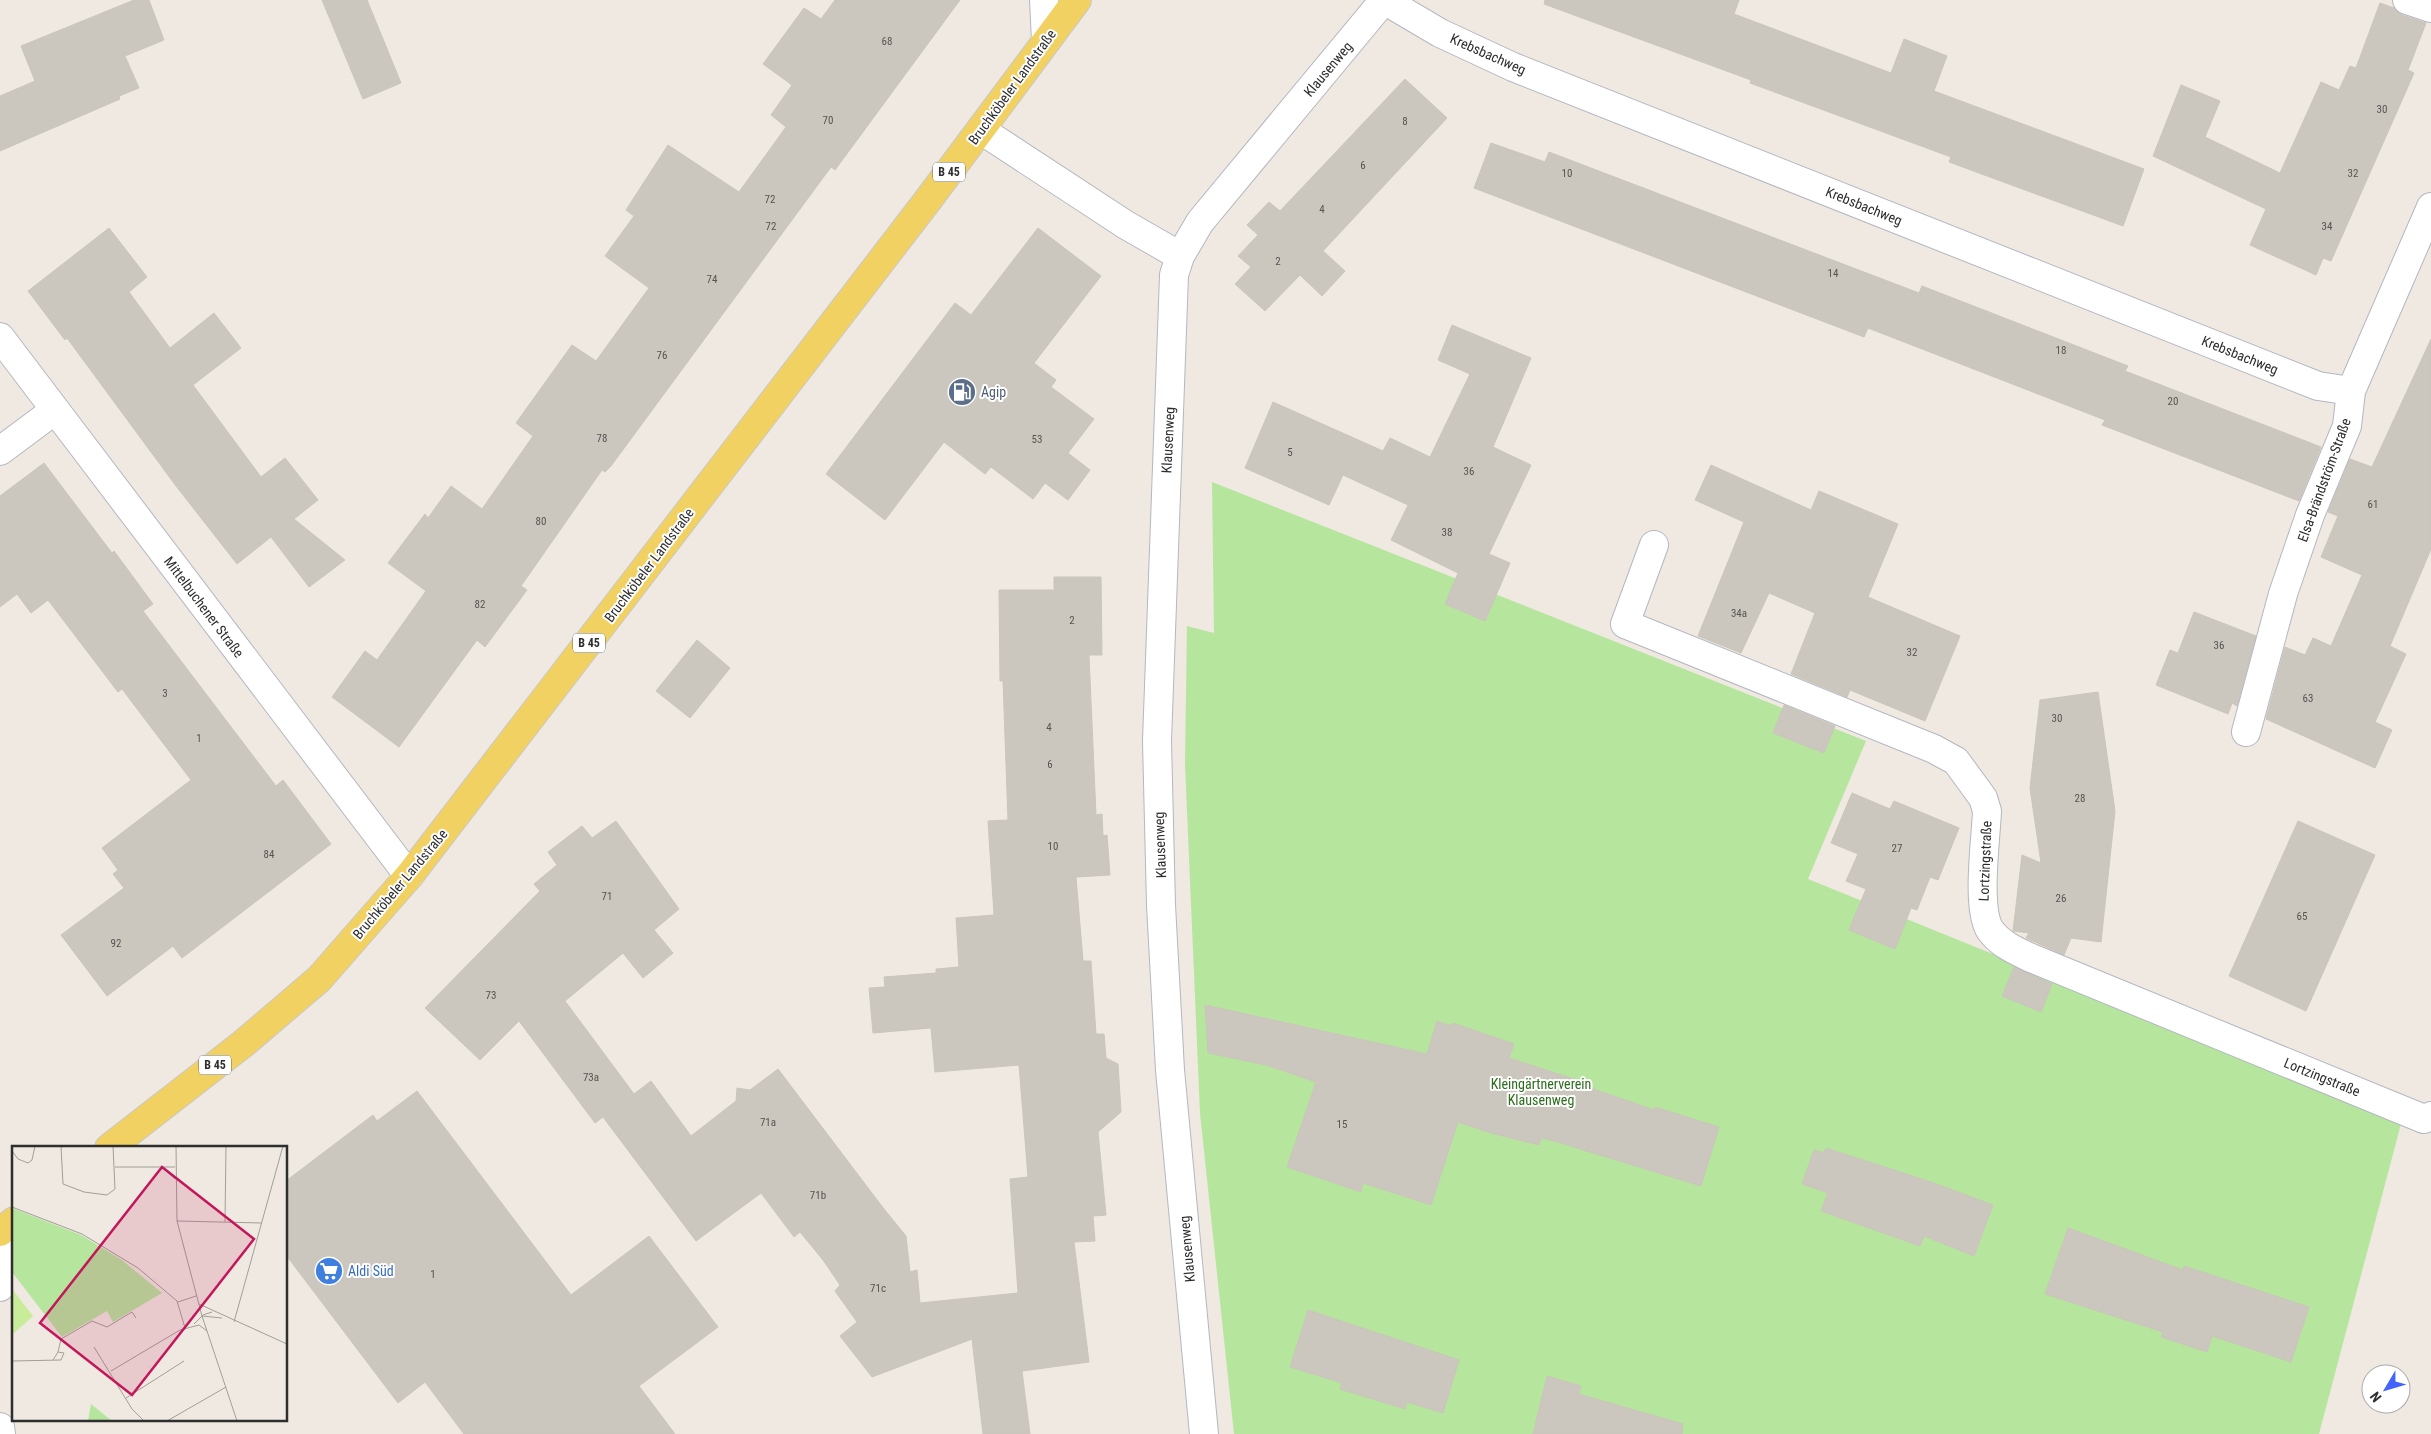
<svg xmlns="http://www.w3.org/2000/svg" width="2431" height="1434" viewBox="0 0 2431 1434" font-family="'Roboto Condensed',sans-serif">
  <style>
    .green { fill: #b6e59e }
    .building { fill: #cbc7bf; stroke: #cbc5ba }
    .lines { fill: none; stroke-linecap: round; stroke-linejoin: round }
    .minor-casing { stroke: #b4b7c1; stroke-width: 30 }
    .major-casing { stroke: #c9c9c9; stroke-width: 30 }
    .minor { stroke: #fff; stroke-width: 28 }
    .major { stroke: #f2d163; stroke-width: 28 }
    .labels { text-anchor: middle; stroke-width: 4; stroke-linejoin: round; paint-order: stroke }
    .number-label { font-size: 11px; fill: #555452 }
    .shield { fill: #fff; stroke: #6d6d6d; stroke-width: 1 }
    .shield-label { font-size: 12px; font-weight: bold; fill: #2e2e2e }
    .street-label { font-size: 14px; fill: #2e2e2e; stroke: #fff }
    .service-label { font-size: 14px; fill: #4e5e75; stroke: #fff; text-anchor: start }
    .park-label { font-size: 14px; fill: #2c6e1b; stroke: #fff }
    .shop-label { font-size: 14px; fill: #366cbe; stroke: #fff; text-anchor: start }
    .inset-road { fill: none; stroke: #a29e99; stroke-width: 1 }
    .view { fill: #c2185b; fill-opacity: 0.15; stroke: #c2185b; stroke-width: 2.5 }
    .inset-edge { fill: none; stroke: #2e2e2e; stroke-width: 2.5 }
  </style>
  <rect width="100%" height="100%" fill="#efe9e1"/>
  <path class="green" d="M1212,482l654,259 -58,138 594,241 -83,314h-1085l-34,-321 -15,-349 2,-138 27,7z"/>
  <g class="building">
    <path d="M134,0h15l15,40 -39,16 14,32 -20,8 1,3 -120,52v-55l35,-15 -14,-35z"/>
    <path d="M322,0h45l34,83 -38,16z"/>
    <path d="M835,0h125l-125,170 -4,-3 -220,299 -6,6 -3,-2 -81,116 6,4 -42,57 -8,-7 -78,107 -67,-50 33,-46 12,9 49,-69 -38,-28 37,-49 3,4 23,-32 31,23 51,-73 -17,-13 56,-78 24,16 53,-73 -44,-32 29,-40 -8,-6 42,-65 71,47 47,-65 -15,-12 21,-30 -29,-21 41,-56 17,11z"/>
    <path d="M1545,0h194l-5,14 157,59 13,-34 43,17 -13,35 210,78 -21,57 -174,-64 2,-5 -201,-74 1,-3 -207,-76z"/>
    <path d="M2380,3l14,5 8,7 24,8 -18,47 6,3 -83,188 -8,-3 -7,17 -66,-30 16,-36 -113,-53 28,-71 39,16 -15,36 75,36 41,-91 18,8 11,-24 6,2z"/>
    <path d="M1405,79l42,39 -124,133 22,20 -23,25 -22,-21 -35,36 -30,-27 16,-17 -13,-11 20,-21 -11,-10 22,-23 11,9z"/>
    <path d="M1491,143l54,19 4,-10 370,141 3,-7 206,80 -3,5 196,76 -22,54 -197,-76 3,-5 -237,-92 -4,9 -390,-149z"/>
    <path d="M109,228l38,49 -18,15 41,56 44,-35 27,35 -48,37 68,92 24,-19 33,42 -24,19 51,41 -36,27 -38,-50 -34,27 -61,-78 -109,-148 -2,2 -37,-49z"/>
    <path d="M1038,228l63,48 -67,87 22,17 -5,7 43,32 -26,34 22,17 -22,30 -23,-17 -12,16 -42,-32 -6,7 -41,-32 -59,78 -59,-46 129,-171 16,12z"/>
    <path d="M1452,325l79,33 -38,89 38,18 -42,89 21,9 -25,58 -40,-17 13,-31 -67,-33 17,-35 -65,-30 -14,30 -84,-37 28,-66 110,49 7,-13 40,19 40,-83 -32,-14z"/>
    <path d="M2431,339v210l-41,97 16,8 -31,68 17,8 -17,38 -109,-49 19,-72 20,8 8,-17 18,8 31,-71 -41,-18 17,-41 -10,-4 22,-53 22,8z"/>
    <path d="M44,463l68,90 2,-2 39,53 -10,7 133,175 7,-6 48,64 -149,114 -9,-12 -66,50 -46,-61 63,-47 -11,-14 5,-4 -16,-22 89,-68 -69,-91 -4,3 -70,-92 -17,13 -14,-19 -17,13v-111z"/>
    <path d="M1711,465l100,45 8,-19 79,33 -30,73 92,39 -35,85 -75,-31 -3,7 -56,-23 24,-61 -46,-20 -28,60 -43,-17 46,-114 -49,-22z"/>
    <path d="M1054,577h47l1,78h-13l7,160 6,-1 1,22 4,-1 3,40 -34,2 7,84h8l5,73h8l2,24 12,6 3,48 -23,20 8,83 -13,1 2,25 -21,1 15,120 -67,9 8,63h-47l-11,-95 -100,38 -32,-41 17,-14 -22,-31 5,-6 -17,-25 -23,-28 -6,5 -33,-44 -65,48 -93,-124 -8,6 -76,-102 -39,39 -55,-52 115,-117 -6,-7 23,-19 -9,-13 34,-26 10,12 24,-17 63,88 -25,21 19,23 -30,25 -20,-25 -58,48 69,93 17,-13 40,55 45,-35 1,-13 13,2 28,-21 106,140 22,27 4,36 7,-2 3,33 98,-10 -8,-114 18,-2 -9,-112 -84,7 -4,-44 -58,5 -4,-45 16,-1 -1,-10 52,-4v-4l23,-2 -3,-49 38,-3 -6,-94 20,-1 -5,-139h-3l-1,-91h55z"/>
    <path d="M2194,612l62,24 -19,70 -5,-3 -4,11 -72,-29 14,-35 8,3z"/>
    <path d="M697,640l33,28 -40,50 -34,-27z"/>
    <path d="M2098,692l17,119 -14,131 -30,-4 -7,17 -38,-17 3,-5 -16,-2 9,-76 19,8 -11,-75 10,-88z"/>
    <path d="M1784,705l51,21 -11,27 -51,-20z"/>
    <path d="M1852,793l38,16 4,-8 65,27 -21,52 -8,-3 -13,33 -6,-2 -16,41 -46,-19 17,-41 -20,-8 12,-27 -27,-11z"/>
    <path d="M2298,821l77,34 -69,156 -77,-35z"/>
    <path d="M2014,967l38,17 -11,28 -39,-16z"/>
    <path d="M1205,1005l222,49 10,-33 15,5 1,-3 61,21 -5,14 71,23 -1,3 75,26 1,-3 64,20 -18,59 -147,-45 -13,-3 -2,7 -48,-12 -33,-11 -27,83 -68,-22 -2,9 -74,-25 29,-85 -50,-17 -58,-12z"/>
    <path d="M417,1091l154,204 78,-59 69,91 -79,59 36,48h-211l-39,-52 -27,21 -112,-148v-74l87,-66 4,6z"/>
    <path d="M1826,1148l108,35 59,22 -19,51 -50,-20 -4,10 -99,-35 7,-18 -26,-9 12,-34 10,3z"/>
    <path d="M2068,1228l115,42 1,-4 125,41 -18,55 -79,-26 -5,16 -46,-15 2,-5 -118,-38z"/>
    <path d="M1308,1310l151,50 -16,53 -36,-11 -2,7 -65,-20 2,-6 -52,-16z"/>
    <path d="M1547,1376l34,10 -2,8 104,30 -1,10h-149z"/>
  </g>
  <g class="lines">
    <defs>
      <g id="minor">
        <path d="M1044,0l2,41"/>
        <path d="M1384,0l56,33 73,34 805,319 33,5"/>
        <path d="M2407,0l24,8"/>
        <path d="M981,130l145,95 54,31"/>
        <path d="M0,337l409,539"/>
        <path d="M0,451l55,-41"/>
        <path d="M1654,545l-29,79 309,125 22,12 27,37 4,13c-1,27 -11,97 3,119 10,14 26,21 41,28l393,161 7,-3"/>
        <path d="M2246,732l37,-138 27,-79 37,-89 4,-35 80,-184"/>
        <path d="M0,1287l14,-48"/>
        <path d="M0,1427l1,7"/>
        <path d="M1204,1434l-34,-364 -9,-165 -4,-164 17,-466 6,-19 20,-34 184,-222"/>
      </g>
      <g id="major">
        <path d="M109,1148l135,-105 75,-64 90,-103 519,-676 149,-200"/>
        <path d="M0,1232l14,-11"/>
      </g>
    </defs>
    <use href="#minor" class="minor-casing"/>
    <use href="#major" class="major-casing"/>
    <use href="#minor" class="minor"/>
    <use href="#major" class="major"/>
  </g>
  <defs>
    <symbol id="fuel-disc" viewBox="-11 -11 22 22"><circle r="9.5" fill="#5c6f8a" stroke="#fff"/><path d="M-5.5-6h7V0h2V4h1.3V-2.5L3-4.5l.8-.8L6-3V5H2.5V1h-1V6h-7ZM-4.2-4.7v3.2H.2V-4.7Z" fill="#fff"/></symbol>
    <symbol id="supermarket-disc" viewBox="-11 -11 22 22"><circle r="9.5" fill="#3f7fe0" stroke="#fff"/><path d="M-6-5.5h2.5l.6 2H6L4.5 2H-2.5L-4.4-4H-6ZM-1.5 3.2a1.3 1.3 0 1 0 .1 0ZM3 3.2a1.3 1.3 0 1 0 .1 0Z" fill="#fff"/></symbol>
  </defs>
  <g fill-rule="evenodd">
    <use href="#fuel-disc" x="946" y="376" width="32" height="32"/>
    <use href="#supermarket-disc" x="313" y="1255" width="32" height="32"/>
  </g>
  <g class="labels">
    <g class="number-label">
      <text x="887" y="45">68</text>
      <text x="2382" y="113">30</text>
      <text x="828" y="124">70</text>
      <text x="1405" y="125">8</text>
      <text x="1363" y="169">6</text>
      <text x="1567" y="177">10</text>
      <text x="2353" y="177">32</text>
      <text x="770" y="203">72</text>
      <text x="1322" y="213">4</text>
      <text x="771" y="230">72</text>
      <text x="2327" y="230">34</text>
      <text x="1278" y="265">2</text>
      <text x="1833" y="277">14</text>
      <text x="712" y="283">74</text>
      <text x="2061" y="354">18</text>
      <text x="662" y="359">76</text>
      <text x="2173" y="405">20</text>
      <text x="602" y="442">78</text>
      <text x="1037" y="443">53</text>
      <text x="1290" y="456">5</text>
      <text x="1469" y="475">36</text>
      <text x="2373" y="508">61</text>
      <text x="541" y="525">80</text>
      <text x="1447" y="536">38</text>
      <text x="480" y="608">82</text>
      <text x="1739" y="617">34a</text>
      <text x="1072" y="624">2</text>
      <text x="2219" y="649">36</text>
      <text x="1912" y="656">32</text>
      <text x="165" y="697">3</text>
      <text x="2308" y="702">63</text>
      <text x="2057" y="722">30</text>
      <text x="1049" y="731">4</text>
      <text x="199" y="742">1</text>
      <text x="1050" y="768">6</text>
      <text x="2080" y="802">28</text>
      <text x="1053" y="850">10</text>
      <text x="1897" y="852">27</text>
      <text x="269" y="858">84</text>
      <text x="607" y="900">71</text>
      <text x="2061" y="902">26</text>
      <text x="2302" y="920">65</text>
      <text x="116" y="947">92</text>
      <text x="491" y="999">73</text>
      <text x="591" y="1081">73a</text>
      <text x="768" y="1126">71a</text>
      <text x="1342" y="1128">15</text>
      <text x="818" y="1199">71b</text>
      <text x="433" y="1278">1</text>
      <text x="878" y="1292">71c</text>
    </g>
    <g class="shield">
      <rect x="933" y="162.5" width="32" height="19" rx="4"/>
      <rect x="573" y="633.5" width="32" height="19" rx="4"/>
      <rect x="199" y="1055.5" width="32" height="19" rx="4"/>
    </g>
    <g class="shield-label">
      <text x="949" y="176">B 45</text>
      <text x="589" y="647">B 45</text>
      <text x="215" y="1069">B 45</text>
    </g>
    <g class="street-label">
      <text transform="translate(1488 54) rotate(24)" y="5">Krebsbachweg</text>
      <text transform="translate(1328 69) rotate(-50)" y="5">Klausenweg</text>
      <text transform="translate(1012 87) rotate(-54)" y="5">Bruchköbeler Landstraße</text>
      <text transform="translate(1864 206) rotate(22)" y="5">Krebsbachweg</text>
      <text transform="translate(2240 355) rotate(22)" y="5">Krebsbachweg</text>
      <text transform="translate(1168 440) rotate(-87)" y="5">Klausenweg</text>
      <text transform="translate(2324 480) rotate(-70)" y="5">Elsa-Brändström-Straße</text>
      <text transform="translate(649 565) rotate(-53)" y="5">Bruchköbeler Landstraße</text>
      <text transform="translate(204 607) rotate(53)" y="5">Mittelbuchener Straße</text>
      <text transform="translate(1160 845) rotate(-92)" y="5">Klausenweg</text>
      <text transform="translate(1985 861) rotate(-88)" y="5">Lortzingstraße</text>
      <text transform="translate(400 884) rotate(-50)" y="5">Bruchköbeler Landstraße</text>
      <text transform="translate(2322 1077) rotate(22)" y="5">Lortzingstraße</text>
      <text transform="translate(1187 1249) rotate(-95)" y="5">Klausenweg</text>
    </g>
    <g class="service-label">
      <text x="981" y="397">Agip</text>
    </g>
    <g class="park-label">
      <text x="1541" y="1089">Kleingärtnerverein<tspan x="1541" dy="16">Klausenweg</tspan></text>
    </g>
    <g class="shop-label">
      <text x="348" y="1276">Aldi Süd</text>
    </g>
  </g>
  <g transform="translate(12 1146)">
    <rect width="275" height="275" fill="#efe9e1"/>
    <path d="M0,62l69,27 41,25 40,33 -49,29 -6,-11 -45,26 -50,-65zM79,258l21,17h-24z" fill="#b6e59e"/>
    <path d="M0,143l21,27 -21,19z" fill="#c9ec9a"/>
    <path class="inset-road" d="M49,0l2,38 21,8 23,3 8,-6 -2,-43M164,0l1,75 25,95 35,105M0,5l6,8 10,4 4,-3 3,-14M103,21h60M151,22l12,11M0,61l70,27 56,34 39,33 8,27M165,75l85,2M213,76l1,-76M166,156l18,-6M187,158l88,40M190,170l20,2M222,176l49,-176M182,178l9,-9 9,-3M82,201l38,62 12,12M46,206l3,-13 31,-18 15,6 25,-15 4,6M0,215l49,-1 3,-7 -6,-1 -5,8M99,225l69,-41 19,-5 8,6M114,252l58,-37M155,275l59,-34"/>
    <path class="view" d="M150,21l92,72 -122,156 -92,-72z"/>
    <rect width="275" height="275" class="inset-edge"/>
  </g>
  <g transform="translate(2386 1389) rotate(232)"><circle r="24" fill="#ffffff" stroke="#ababab"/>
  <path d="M0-4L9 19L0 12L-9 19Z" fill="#4264fb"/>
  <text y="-8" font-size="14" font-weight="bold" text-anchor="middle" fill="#2e2e2e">N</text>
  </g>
</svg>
